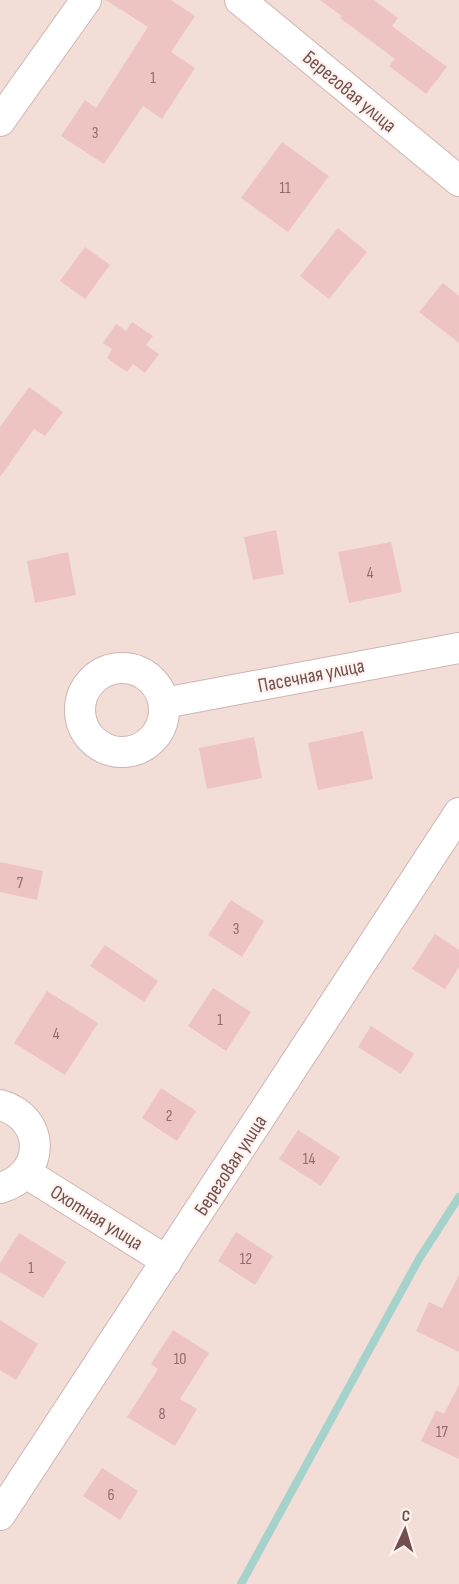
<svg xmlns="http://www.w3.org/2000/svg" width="459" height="1584" viewBox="0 0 459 1584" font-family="'Sofia Sans Condensed',sans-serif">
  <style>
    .residential { fill: #f2ddd7 }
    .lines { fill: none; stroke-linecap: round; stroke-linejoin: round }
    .stream { stroke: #a5d3cb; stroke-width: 8 }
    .building { fill: #eec4c2 }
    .minor-casing { stroke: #ceb5b2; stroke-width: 32 }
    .minor { stroke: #fff; stroke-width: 30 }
    .labels { text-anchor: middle; stroke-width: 4.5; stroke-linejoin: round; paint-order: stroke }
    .number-label { font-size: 16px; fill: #916c6b }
    .street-label { font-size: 20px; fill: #724f4e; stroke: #fdf2ee }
  </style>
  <rect width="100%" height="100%" fill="#fbede8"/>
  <rect class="residential" x="0" y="0" width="459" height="1584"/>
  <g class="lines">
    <path class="stream" d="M241,1584l178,-325 40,-62"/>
  </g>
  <g class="building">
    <path d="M106,0h65l24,16 -24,36 24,16 -33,51 -19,-13 -39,58 -43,-28 24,-36 11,8 52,-81z"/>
    <path d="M320,0h54l24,18 -6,8 55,41 -21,27 -37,-28 6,-7 -55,-41 2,-2z"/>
    <path d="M282,142l47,34 -41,56 -47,-34z"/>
    <path d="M338,228l29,24 -38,47 -29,-23z"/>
    <path d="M85,247l25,18 -25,34 -25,-18z"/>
    <path d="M443,283l16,13v47l-40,-31z"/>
    <path d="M132,322l21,14 -7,9 13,9 -14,19 -12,-9 -6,8 -20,-14 5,-9 -9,-6 13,-19 10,7z"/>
    <path d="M29,387l34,25 -18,24 -11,-7 -34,48v-50z"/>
    <path d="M276,530l8,44 -31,6 -9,-43z"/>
    <path d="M391,542l11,50 -53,11 -11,-51z"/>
    <path d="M68,552l8,43 -41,8 -8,-42z"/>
    <path d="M363,731l10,48 -55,11 -10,-47z"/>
    <path d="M254,737l8,41 -55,11 -8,-41z"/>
    <path d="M0,862l43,9 -6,29 -37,-8z"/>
    <path d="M231,900l33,21 -22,36 -34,-22z"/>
    <path d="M435,934l24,16v17l-14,22 -33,-20z"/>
    <path d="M105,945l53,36 -14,21 -54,-36z"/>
    <path d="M213,988l38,24 -25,39 -38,-25z"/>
    <path d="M47,991l51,32 -33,52 -51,-32z"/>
    <path d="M371,1026l43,28 -13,20 -43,-27z"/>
    <path d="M161,1088l35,23 -19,30 -35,-23z"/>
    <path d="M298,1130l42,27 -19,29 -42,-27z"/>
    <path d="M236,1232l37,24 -18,29 -37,-24z"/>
    <path d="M19,1233l47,29 -23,36 -43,-26v-9z"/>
    <path d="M459,1275v77l-43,-21 13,-29 13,6z"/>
    <path d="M0,1320l38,24 -22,36 -16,-10z"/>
    <path d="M173,1330l36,23 -29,46 17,10 -22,37 -48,-29 31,-48 -7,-5z"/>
    <path d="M459,1385v74l-38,-18 15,-31 8,4z"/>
    <path d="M102,1468l36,23 -18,29 -37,-24z"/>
  </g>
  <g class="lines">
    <defs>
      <g id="minor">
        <path d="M240,0l219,181"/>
        <path d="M0,121l86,-121"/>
        <circle cx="122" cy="710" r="42"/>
        <path d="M164,703l295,-55"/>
        <path d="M0,1105c47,13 46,70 0,83"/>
        <path d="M26,1173l141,88"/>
        <path d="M0,1515l459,-702"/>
      </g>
    </defs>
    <use href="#minor" class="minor-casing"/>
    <use href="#minor" class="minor"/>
  </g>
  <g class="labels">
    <g class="number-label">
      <text x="153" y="83">1</text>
      <text x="95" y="138">3</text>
      <text x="285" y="193">11</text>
      <text x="370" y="578">4</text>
      <text x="20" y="888">7</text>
      <text x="236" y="934">3</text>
      <text x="220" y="1025">1</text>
      <text x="56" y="1039">4</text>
      <text x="169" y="1121">2</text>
      <text x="309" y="1164">14</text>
      <text x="246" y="1264">12</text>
      <text x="31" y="1273">1</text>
      <text x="180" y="1364">10</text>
      <text x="162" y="1419">8</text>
      <text x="442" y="1437">17</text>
      <text x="111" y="1500">6</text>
    </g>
    <g class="street-label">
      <text transform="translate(350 91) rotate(40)" y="7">Береговая улица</text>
      <text transform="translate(311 675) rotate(-11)" y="7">Пасечная улица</text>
      <text transform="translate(230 1165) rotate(-57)" y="7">Береговая улица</text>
      <text transform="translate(97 1217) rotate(32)" y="7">Охотная улица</text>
    </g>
  </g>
  <g transform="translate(405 1530) rotate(4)" stroke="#fdf2ee" stroke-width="4.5" paint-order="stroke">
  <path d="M0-4.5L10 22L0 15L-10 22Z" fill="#724f4e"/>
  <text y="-9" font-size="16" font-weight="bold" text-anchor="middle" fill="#724f4e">С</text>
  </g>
</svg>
